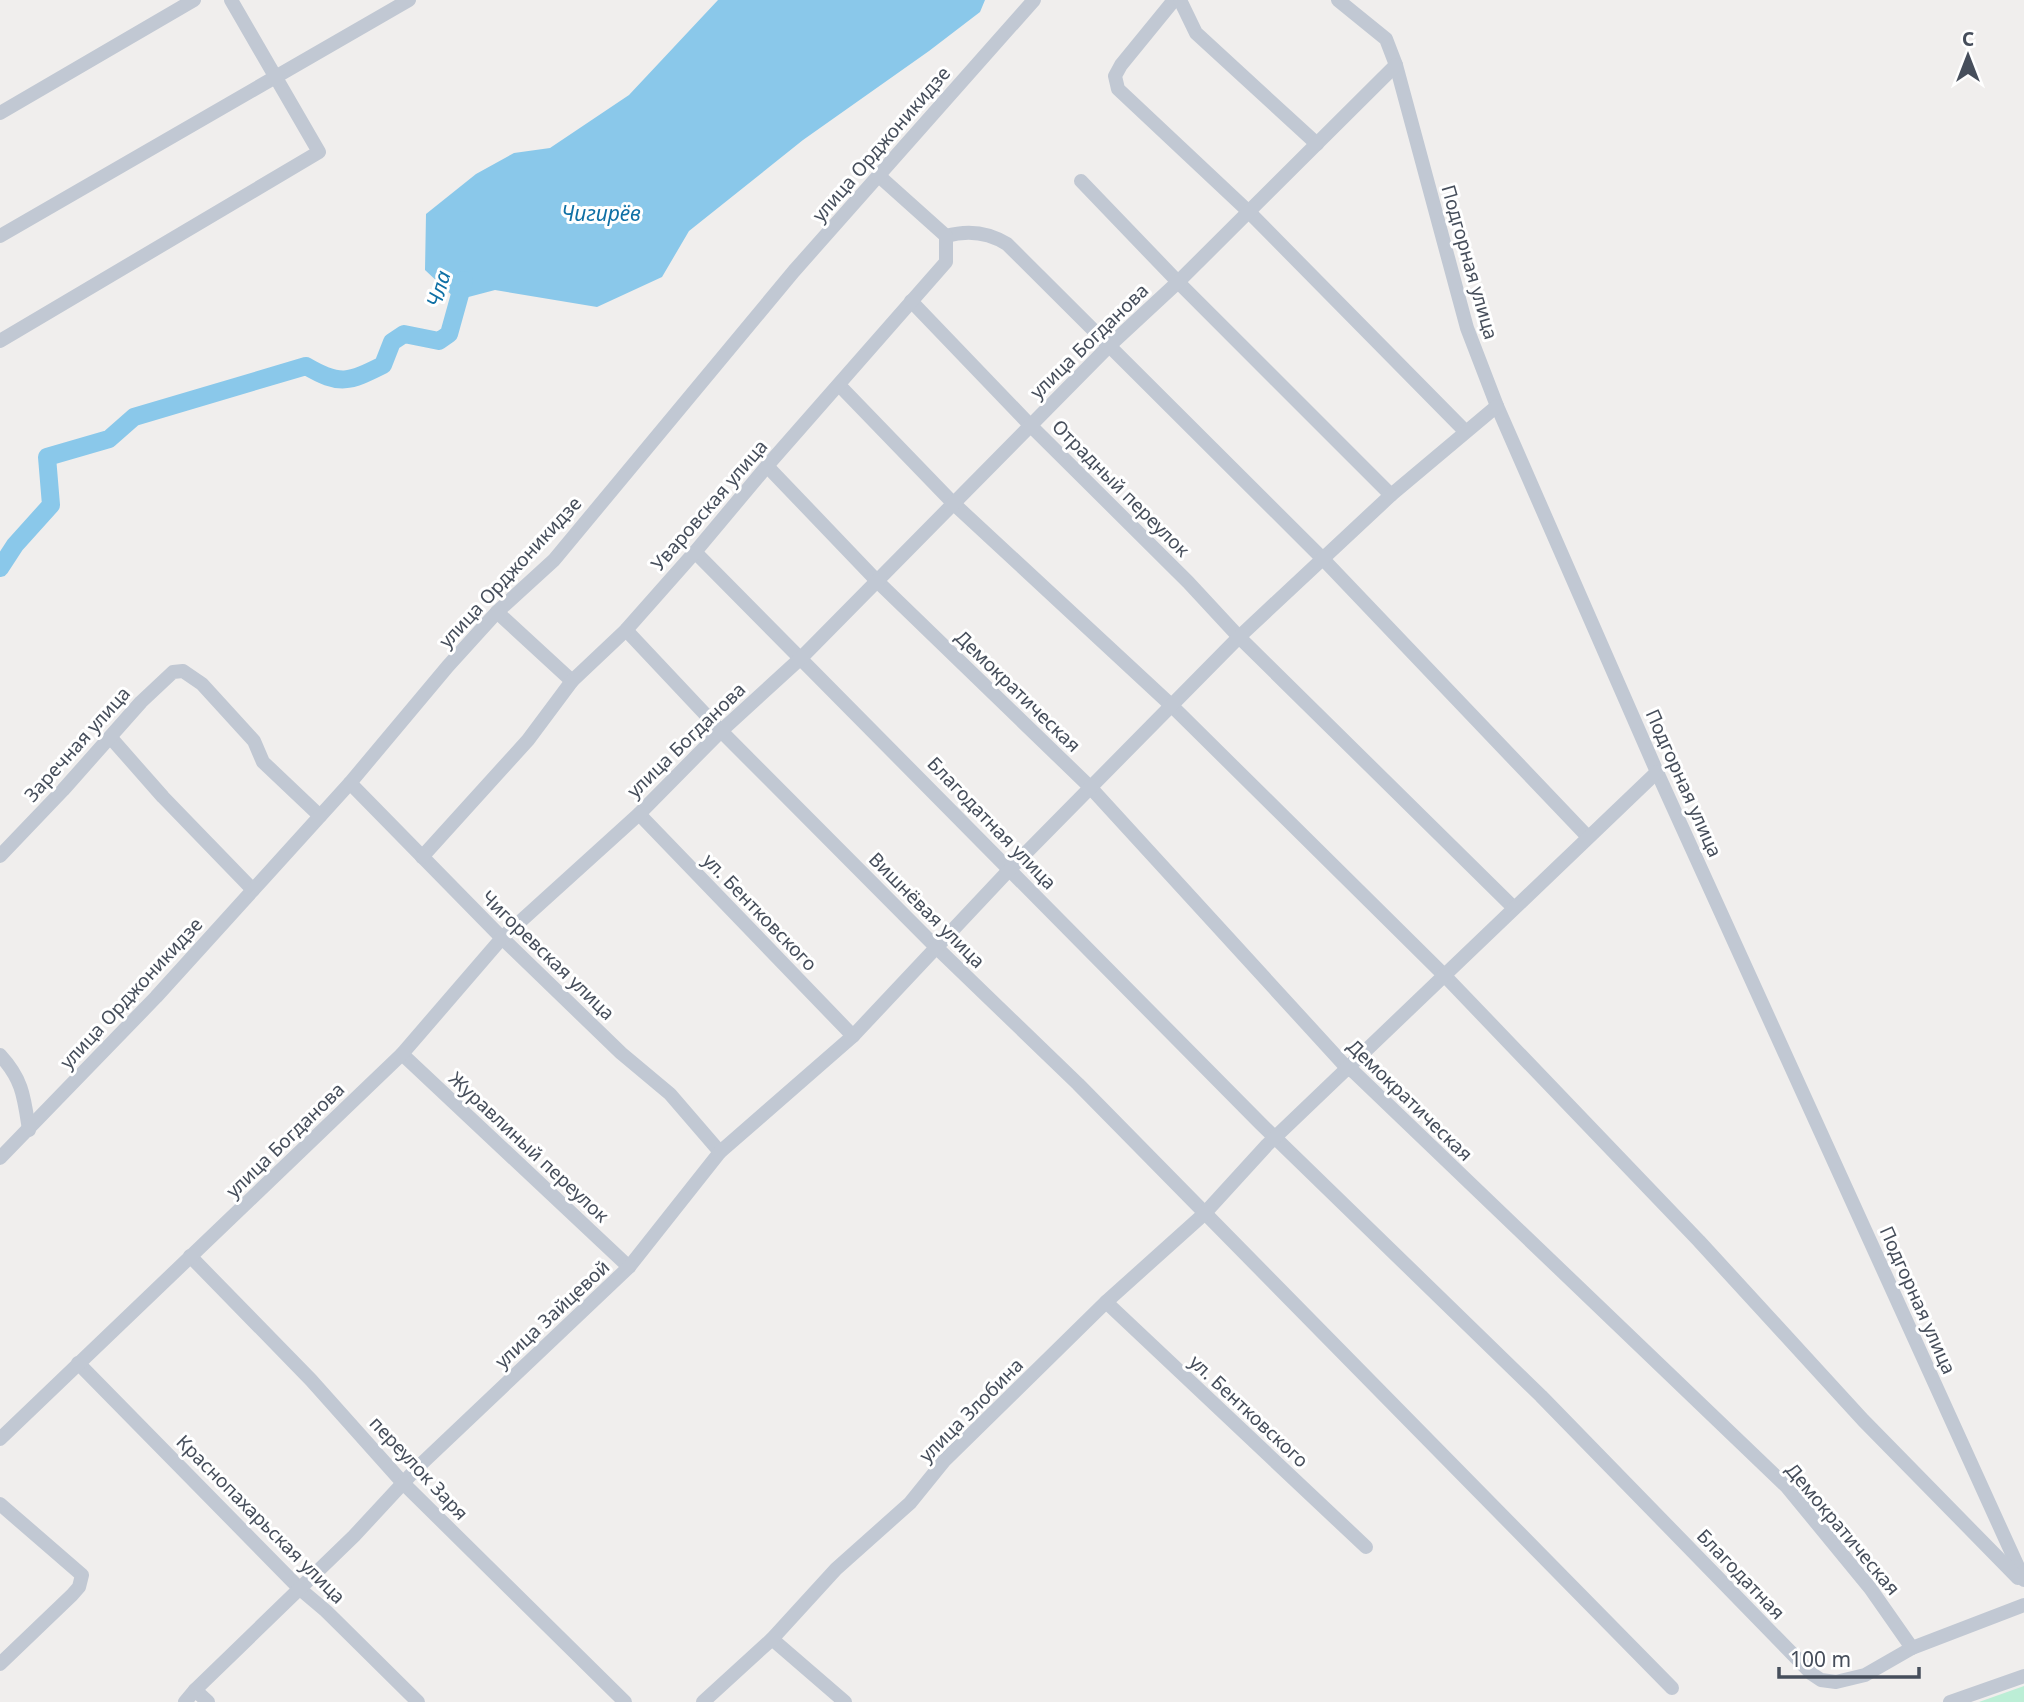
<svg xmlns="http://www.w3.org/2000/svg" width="2024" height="1702" viewBox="0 0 2024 1702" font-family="'Noto Sans',sans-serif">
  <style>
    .green { fill: #bceed6 }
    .water { fill: #8ac8ea }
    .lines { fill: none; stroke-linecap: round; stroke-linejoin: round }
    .river { stroke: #8ac8ea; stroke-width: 18 }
    .minor { stroke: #c1c8d3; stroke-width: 14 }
    .labels { text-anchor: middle; stroke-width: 6; stroke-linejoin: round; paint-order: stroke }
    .street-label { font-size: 19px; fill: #464e5b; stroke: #fff }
    .water-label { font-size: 21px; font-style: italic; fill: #0f70a5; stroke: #fff }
  </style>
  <rect width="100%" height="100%" fill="#f0eeed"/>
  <path class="green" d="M2024,1686v16h-45z"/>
  <path class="water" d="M718,0h267l-5,12 -51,39 -126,89 -114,91 -27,46 -65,30 -102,-17 -38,10 -32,-30 1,-56 50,-40 38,-21 36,-5 79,-53z"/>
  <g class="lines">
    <path class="river" d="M0,568l15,-23 36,-40 -4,-48 62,-18 25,-22 172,-51c34,20 43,16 77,-1l9,-23 12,-8 35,7 10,-7 15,-54"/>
    <g class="minor">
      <path d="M1174,0l-53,65 -6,11 3,13 131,123 216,219"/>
      <path d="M1180,0l16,33 121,111"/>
      <path d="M1338,0l48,39 10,26 71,263 30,78 160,366 367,808"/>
      <path d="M0,113l194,-113"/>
      <path d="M1081,181l97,101 213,213"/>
      <path d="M0,236l409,-236"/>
      <path d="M946,236c21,-6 42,-4 61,8l316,315 265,278"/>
      <path d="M911,301l119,124 158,157 51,55 275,271"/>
      <path d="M0,341l319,-189 -88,-152"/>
      <path d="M839,385l114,118 219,203 272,269 255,266 164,179 155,158"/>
      <path d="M767,466l110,115 213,206 257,281 7,4 433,415 83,101 42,60"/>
      <path d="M695,552l565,571 281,273 271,278 9,6 15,2 29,-7 47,-27 112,-43"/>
      <path d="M497,612l75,69"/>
      <path d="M626,630l95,101 215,216 142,137 594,604"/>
      <path d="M111,738l52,59 90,93"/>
      <path d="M350,783l152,155 119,115 49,41 50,58"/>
      <path d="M639,814l214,222"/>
      <path d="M0,856l63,-66 78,-88 32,-30 10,-1 19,13 52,57 9,21 57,54"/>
      <path d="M422,857l106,-117 44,-59 54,-51 69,-78 72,-86 179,-204v-26l-67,-60"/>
      <path d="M402,1054l227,213"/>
      <path d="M0,1055c23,25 24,42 29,75"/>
      <path d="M0,1158l156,-161 107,-118 87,-96 98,-117 49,-54 57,-52 240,-289 240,-271"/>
      <path d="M190,1256l121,124 92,103 222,219"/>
      <path d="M1106,1302l260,245"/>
      <path d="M78,1363l222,226 26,22 92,91"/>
      <path d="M0,1439l402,-385 100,-116 137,-124 82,-83 81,-74 308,-312 68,-63 218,-217"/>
      <path d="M0,1504l82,71 -3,12 -7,8 -72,69"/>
      <path d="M772,1639l73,63"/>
      <path d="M195,1690l13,12"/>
      <path d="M185,1702l10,-12 159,-154 63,-68 212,-201 91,-115 133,-116 157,-167 229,-232 152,-142 106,-89"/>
      <path d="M703,1702l69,-63 64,-70 74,-66 34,-42 162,-159 98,-88 63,-69 390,-373"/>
      <path d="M1950,1702l74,-26"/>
    </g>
  </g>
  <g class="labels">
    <g class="street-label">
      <text transform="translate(881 144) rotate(-49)" y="7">улица Орджоникидзе</text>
      <text transform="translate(1470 262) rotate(74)" y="7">Подгорная улица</text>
      <text transform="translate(1089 341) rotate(-44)" y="7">улица Богданова</text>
      <text transform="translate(1121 488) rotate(45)" y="7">Отрадный переулок</text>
      <text transform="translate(709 505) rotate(-49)" y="7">Уваровская улица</text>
      <text transform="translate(510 572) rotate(-47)" y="7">улица Орджоникидзе</text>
      <text transform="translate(1018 691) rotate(44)" y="7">Демократическая</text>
      <text transform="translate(686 740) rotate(-44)" y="7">улица Богданова</text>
      <text transform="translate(77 744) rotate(-48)" y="7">Заречная улица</text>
      <text transform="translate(1684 783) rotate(66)" y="7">Подгорная улица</text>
      <text transform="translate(992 823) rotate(46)" y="7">Благодатная улица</text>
      <text transform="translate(927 910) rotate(45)" y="7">Вишнёвая улица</text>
      <text transform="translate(760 912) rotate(46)" y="7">ул. Бентковского</text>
      <text transform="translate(548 955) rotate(44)" y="7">Чигоревская улица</text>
      <text transform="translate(131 993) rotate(-47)" y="7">улица Орджоникидзе</text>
      <text transform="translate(1410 1100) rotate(44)" y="7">Демократическая</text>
      <text transform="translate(285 1140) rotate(-44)" y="7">улица Богданова</text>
      <text transform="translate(529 1147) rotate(43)" y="7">Журавлиный переулок</text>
      <text transform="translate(1918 1300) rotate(66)" y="7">Подгорная улица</text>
      <text transform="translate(552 1314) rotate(-43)" y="7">улица Зайцевой</text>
      <text transform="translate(971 1410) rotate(-45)" y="7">улица Злобина</text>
      <text transform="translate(1249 1411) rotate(43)" y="7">ул. Бентковского</text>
      <text transform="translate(419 1468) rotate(47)" y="7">переулок Заря</text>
      <text transform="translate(261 1519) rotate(45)" y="7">Краснопахарьская улица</text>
      <text transform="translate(1843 1529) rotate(50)" y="7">Демократическая</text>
      <text transform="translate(1741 1574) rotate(46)" y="7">Благодатная</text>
    </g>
    <g class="water-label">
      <text x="601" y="221">Чигирёв</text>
      <text transform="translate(439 289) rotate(-73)" y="7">Чла</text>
    </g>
  </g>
  <g transform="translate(1968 56)" stroke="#ffffff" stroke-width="5" paint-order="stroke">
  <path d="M0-5L12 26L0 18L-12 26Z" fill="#464e5b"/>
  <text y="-10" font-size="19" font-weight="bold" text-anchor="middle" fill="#464e5b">С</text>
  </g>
  <path d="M1779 1667v10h140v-10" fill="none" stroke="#464e5b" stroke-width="3.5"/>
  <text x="1790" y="1667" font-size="21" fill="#464e5b" stroke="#ffffff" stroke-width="5" paint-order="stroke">100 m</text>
</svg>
